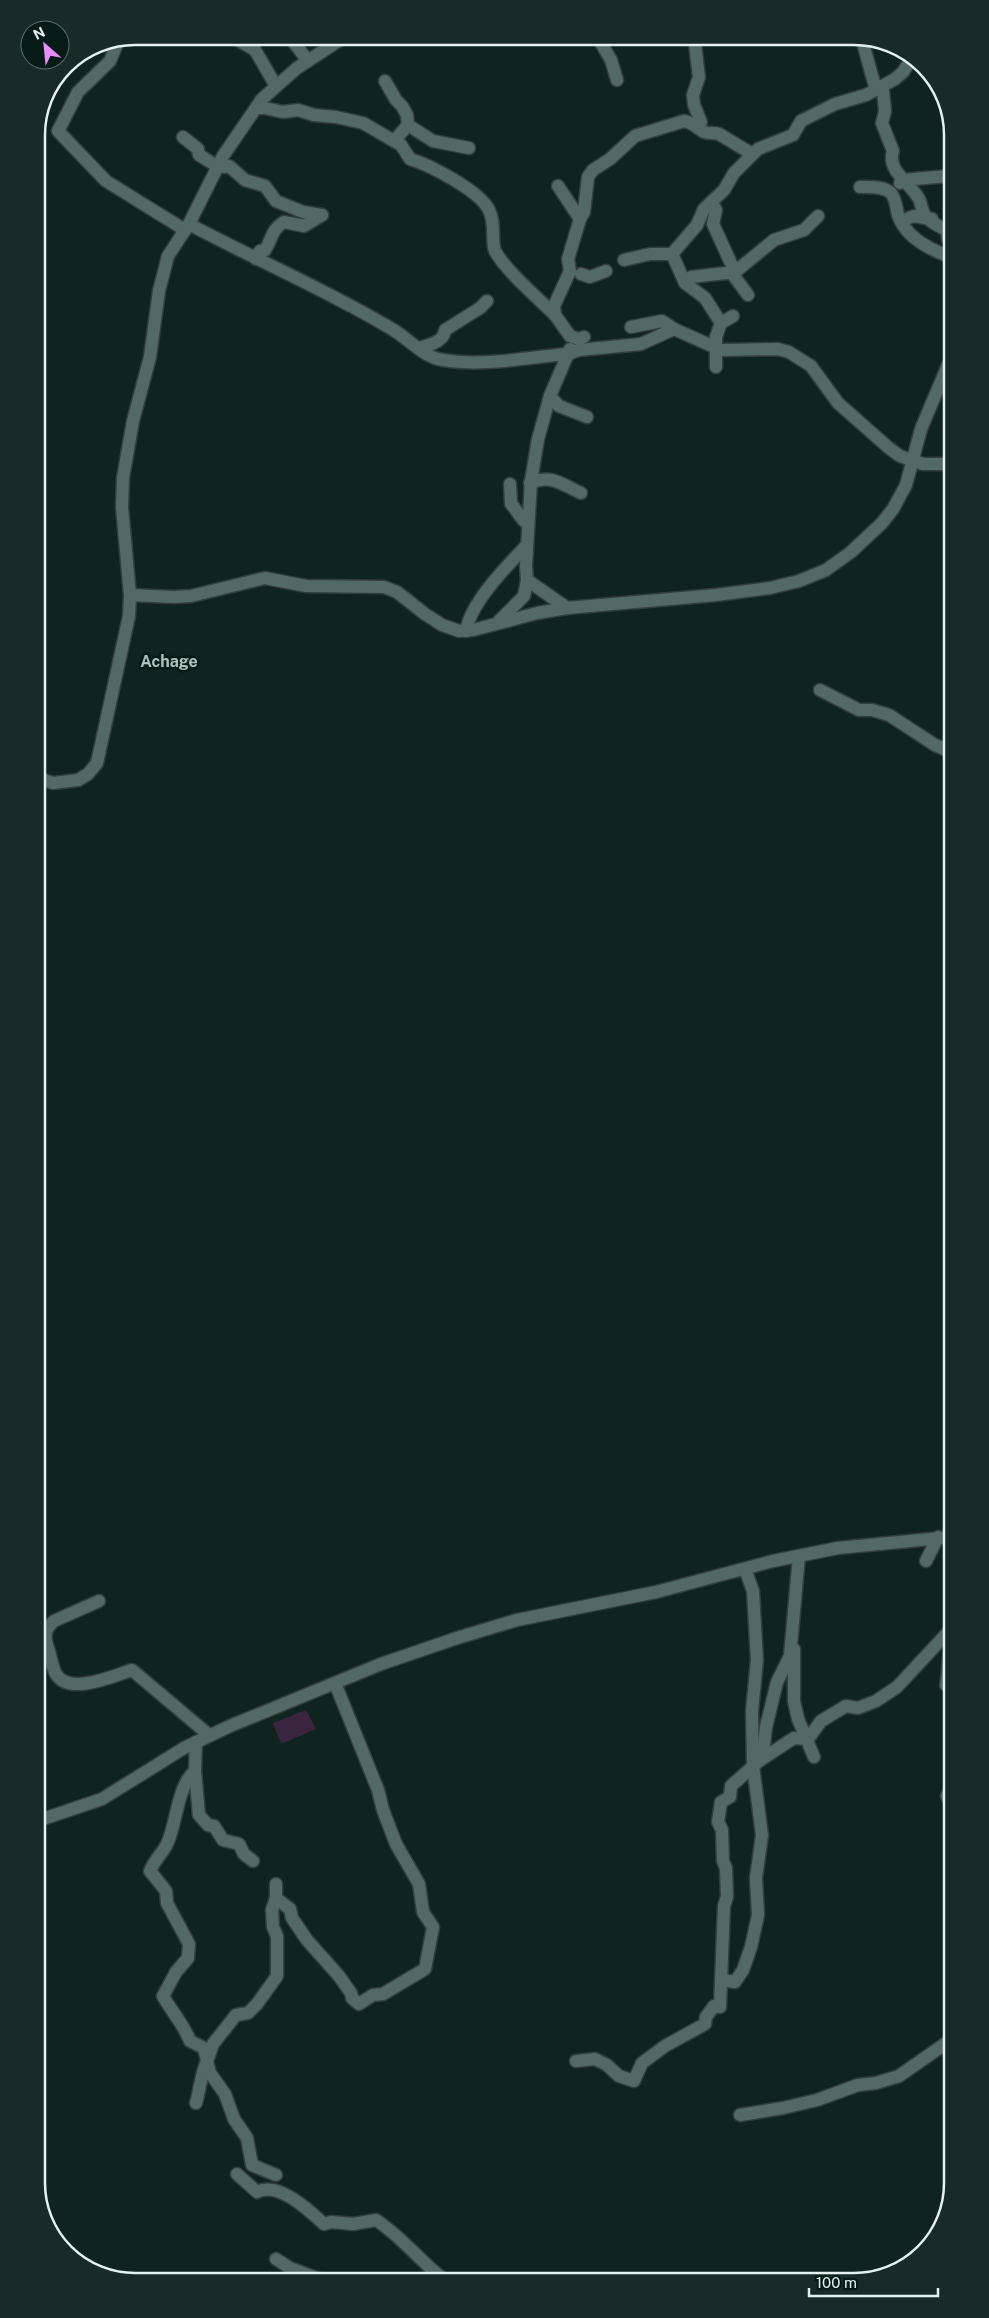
<svg xmlns="http://www.w3.org/2000/svg" width="989" height="2318" viewBox="0 0 989 2318" font-family="'Public Sans',sans-serif">
  <style>
    .green { fill: #3a253f }
    .lines { fill: none; stroke-linecap: round; stroke-linejoin: round }
    .minor-casing { stroke: #323f3c; stroke-width: 15 }
    .minor { stroke: #536965; stroke-width: 12 }
    .labels { text-anchor: middle; stroke-width: 5; stroke-linejoin: round; paint-order: stroke }
    .quarter-label { font-size: 16px; font-weight: bold; fill: #acc4bf; stroke: #061a16 }
    .rim { fill: none; stroke: #e5f2ef; stroke-width: 2.5 }
  </style>
  <rect width="100%" height="100%" fill="#0f231f"/>
  <path class="green" d="M306,1710l10,19 -35,15 -8,-21z"/>
  <g class="lines">
    <defs>
      <g id="minor">
        <path d="M231,36l24,14 21,36"/>
        <path d="M289,36l19,25"/>
        <path d="M597,36l14,24 6,20"/>
        <path d="M694,36l5,41 -6,18 1,10 7,17 -3,6"/>
        <path d="M861,36l13,47 9,8 2,20 -3,12 11,28c-7,21 20,33 27,50 2,6 2,12 7,17 5,5 14,9 20,13l1,8"/>
        <path d="M119,39l-9,22 -32,31 -20,39 48,50 79,49"/>
        <path d="M385,81l11,19 6,6 5,9 1,10 -14,16"/>
        <path d="M256,108h9l18,4 15,-2 16,5 22,2 27,6 38,22 9,14c20,6 70,32 79,51 7,13 2,32 6,41 11,20 43,47 60,64"/>
        <path d="M408,125l25,16 36,7"/>
        <path d="M183,137l15,12 1,6c9,5 20,15 30,11l16,14 20,6 11,15 27,11 19,3"/>
        <path d="M900,183l3,-3 45,-4"/>
        <path d="M558,186l22,33"/>
        <path d="M860,187c10,0 24,-1 31,6 5,6 5,14 7,22 7,21 31,34 50,41"/>
        <path d="M711,202l5,8 -3,14 22,48"/>
        <path d="M901,221l13,-5 18,3"/>
        <path d="M189,224c67,36 138,66 203,105 17,10 31,28 51,31 41,7 84,-3 125,-6l11,-4 62,-6 33,-15 47,21 57,-1 11,3 22,14 27,37 51,45 11,8 23,8h25"/>
        <path d="M672,254l25,-29 7,-16 20,-19 10,-17 24,-24 35,-14 8,-14 34,-17 31,-9 29,-16 8,-7 10,-16"/>
        <path d="M256,259l4,-8 5,-1c8,-12 5,-19 19,-28l20,4 18,-11"/>
        <path d="M624,260l26,-6h22l13,29 20,15 16,25 -5,14v30"/>
        <path d="M731,272l17,23"/>
        <path d="M581,274l9,3 16,-6"/>
        <path d="M691,277l44,-5 39,-32 30,-10 14,-14"/>
        <path d="M721,323l12,-7"/>
        <path d="M631,327l31,-6 12,8"/>
        <path d="M584,337l-5,2 -9,-3 -15,-21 -1,-9 16,-35 -2,-12 12,-40 4,-7 4,-35 5,-7 17,-11 25,-23 49,-15c8,1 13,7 20,11 5,2 10,0 15,2 12,7 22,14 34,20"/>
        <path d="M419,348c10,-3 25,-6 26,-18l35,-22 7,-7"/>
        <path d="M550,396l9,10 28,11"/>
        <path d="M530,483c22,-9 31,1 51,10"/>
        <path d="M510,484l1,20c7,7 8,14 17,20"/>
        <path d="M130,595l44,2 17,-1 74,-18 41,8 78,1 13,5 28,22 17,11 17,6 14,-1 64,-17 30,-5 149,-13 54,-7 29,-7 27,-11 25,-18 31,-29 11,-14 13,-24 15,-56 27,-64"/>
        <path d="M567,608l-40,-28 -1,-14 5,-85 7,-42 12,-43 20,-47"/>
        <path d="M499,621l25,-25 3,-16"/>
        <path d="M466,631c5,-29 40,-64 60,-85"/>
        <path d="M820,690l39,20h13l17,5 46,30 14,6"/>
        <path d="M38,778l15,5 25,-3 10,-6 9,-11 32,-147 1,-21 -8,-88 1,-29 10,-57 17,-64 9,-66 9,-35 21,-32 34,-68 39,-57 35,-31 49,-32"/>
        <path d="M926,1561l12,-24"/>
        <path d="M99,1601l-45,20c-10,9 -10,16 -6,27 3,8 4,19 8,26 13,22 57,2 76,-4l77,65"/>
        <path d="M794,1649v52l4,18 16,38"/>
        <path d="M946,1685c3,-14 2,-27 5,-41"/>
        <path d="M196,1742l-1,29 4,44 9,10 6,1 9,14 16,4 5,10 9,7"/>
        <path d="M759,1761l4,-8 3,-26 11,-45 13,-26 9,-100"/>
        <path d="M952,1770l-2,21 -3,5 5,9"/>
        <path d="M195,1771c-18,15 -18,52 -28,73 -5,10 -12,15 -17,27l16,20 1,12 22,41 -1,14 -12,14 -13,24c9,16 21,29 27,45l14,7 3,13c-6,13 -7,28 -11,42"/>
        <path d="M40,1820l62,-21 82,-51 46,-22 151,-62 76,-26 60,-18 139,-28 117,-31 65,-13 113,-11"/>
        <path d="M952,1856v3"/>
        <path d="M276,1884v14l14,11 2,9 15,22 32,36 12,17 1,5 7,6 14,-9 10,-1 42,-25 8,-42 -10,-15 -4,-28 -23,-40 -13,-34 -5,-20 -43,-107"/>
        <path d="M276,1898l-4,12 1,17 4,9v40l-20,28 -9,9 -12,2 -23,29 -6,17 3,12 15,21 9,25 13,19 5,27 24,10"/>
        <path d="M722,1980l13,2 8,-12 8,-23 7,-32 -2,-37 6,-43 -9,-69 -1,-55 5,-51 -4,-69 -8,-22"/>
        <path d="M576,2061l19,-2 12,6 12,11 15,5 8,-18 23,-17 40,-22 1,-7 8,-11 6,1 4,-101 3,-9 -1,-29 -3,-7 -1,-31 -4,-8 3,-20 9,-5 1,-11 28,-25 35,-23 14,1 13,-18 25,-15 12,2 18,-7 21,-14 54,-58"/>
        <path d="M740,2115l43,-7 34,-8 41,-15 18,-2 23,-7 53,-37"/>
        <path d="M237,2174l20,18c21,-11 52,18 67,32l7,-2 22,2 23,-4c25,16 44,41 67,59"/>
        <path d="M276,2259l14,9 32,12"/>
      </g>
    </defs>
    <use href="#minor" class="minor-casing"/>
    <use href="#minor" class="minor"/>
  </g>
  <g class="labels">
    <g class="quarter-label">
      <text x="169" y="667">Achage</text>
    </g>
  </g>
  <path d="M0 0H989V2318H0ZM135 45H854A90 90 0 0 1 944 135V2183A90 90 0 0 1 854 2273H135A90 90 0 0 1 45 2183V135A90 90 0 0 1 135 45Z" fill="#182b27" fill-rule="evenodd"/>
  <path class="rim" d="M135 45H854A90 90 0 0 1 944 135V2183A90 90 0 0 1 854 2273H135A90 90 0 0 1 45 2183V135A90 90 0 0 1 135 45Z"/>
  <g transform="translate(45 45) rotate(333)"><circle r="24" fill="#061a16" stroke="#5f706d"/>
  <path d="M0-4L9 19L0 12L-9 19Z" fill="#e98dfd"/>
  <text y="-8" font-size="14" font-weight="bold" text-anchor="middle" fill="#e5f2ef">N</text>
  </g>
  <path d="M809 2288v8h129v-8" fill="none" stroke="#e5f2ef" stroke-width="2.5"/>
  <text x="816" y="2288" font-size="15" fill="#e5f2ef" stroke="#061a16" stroke-width="4" paint-order="stroke">100 m</text>
</svg>
